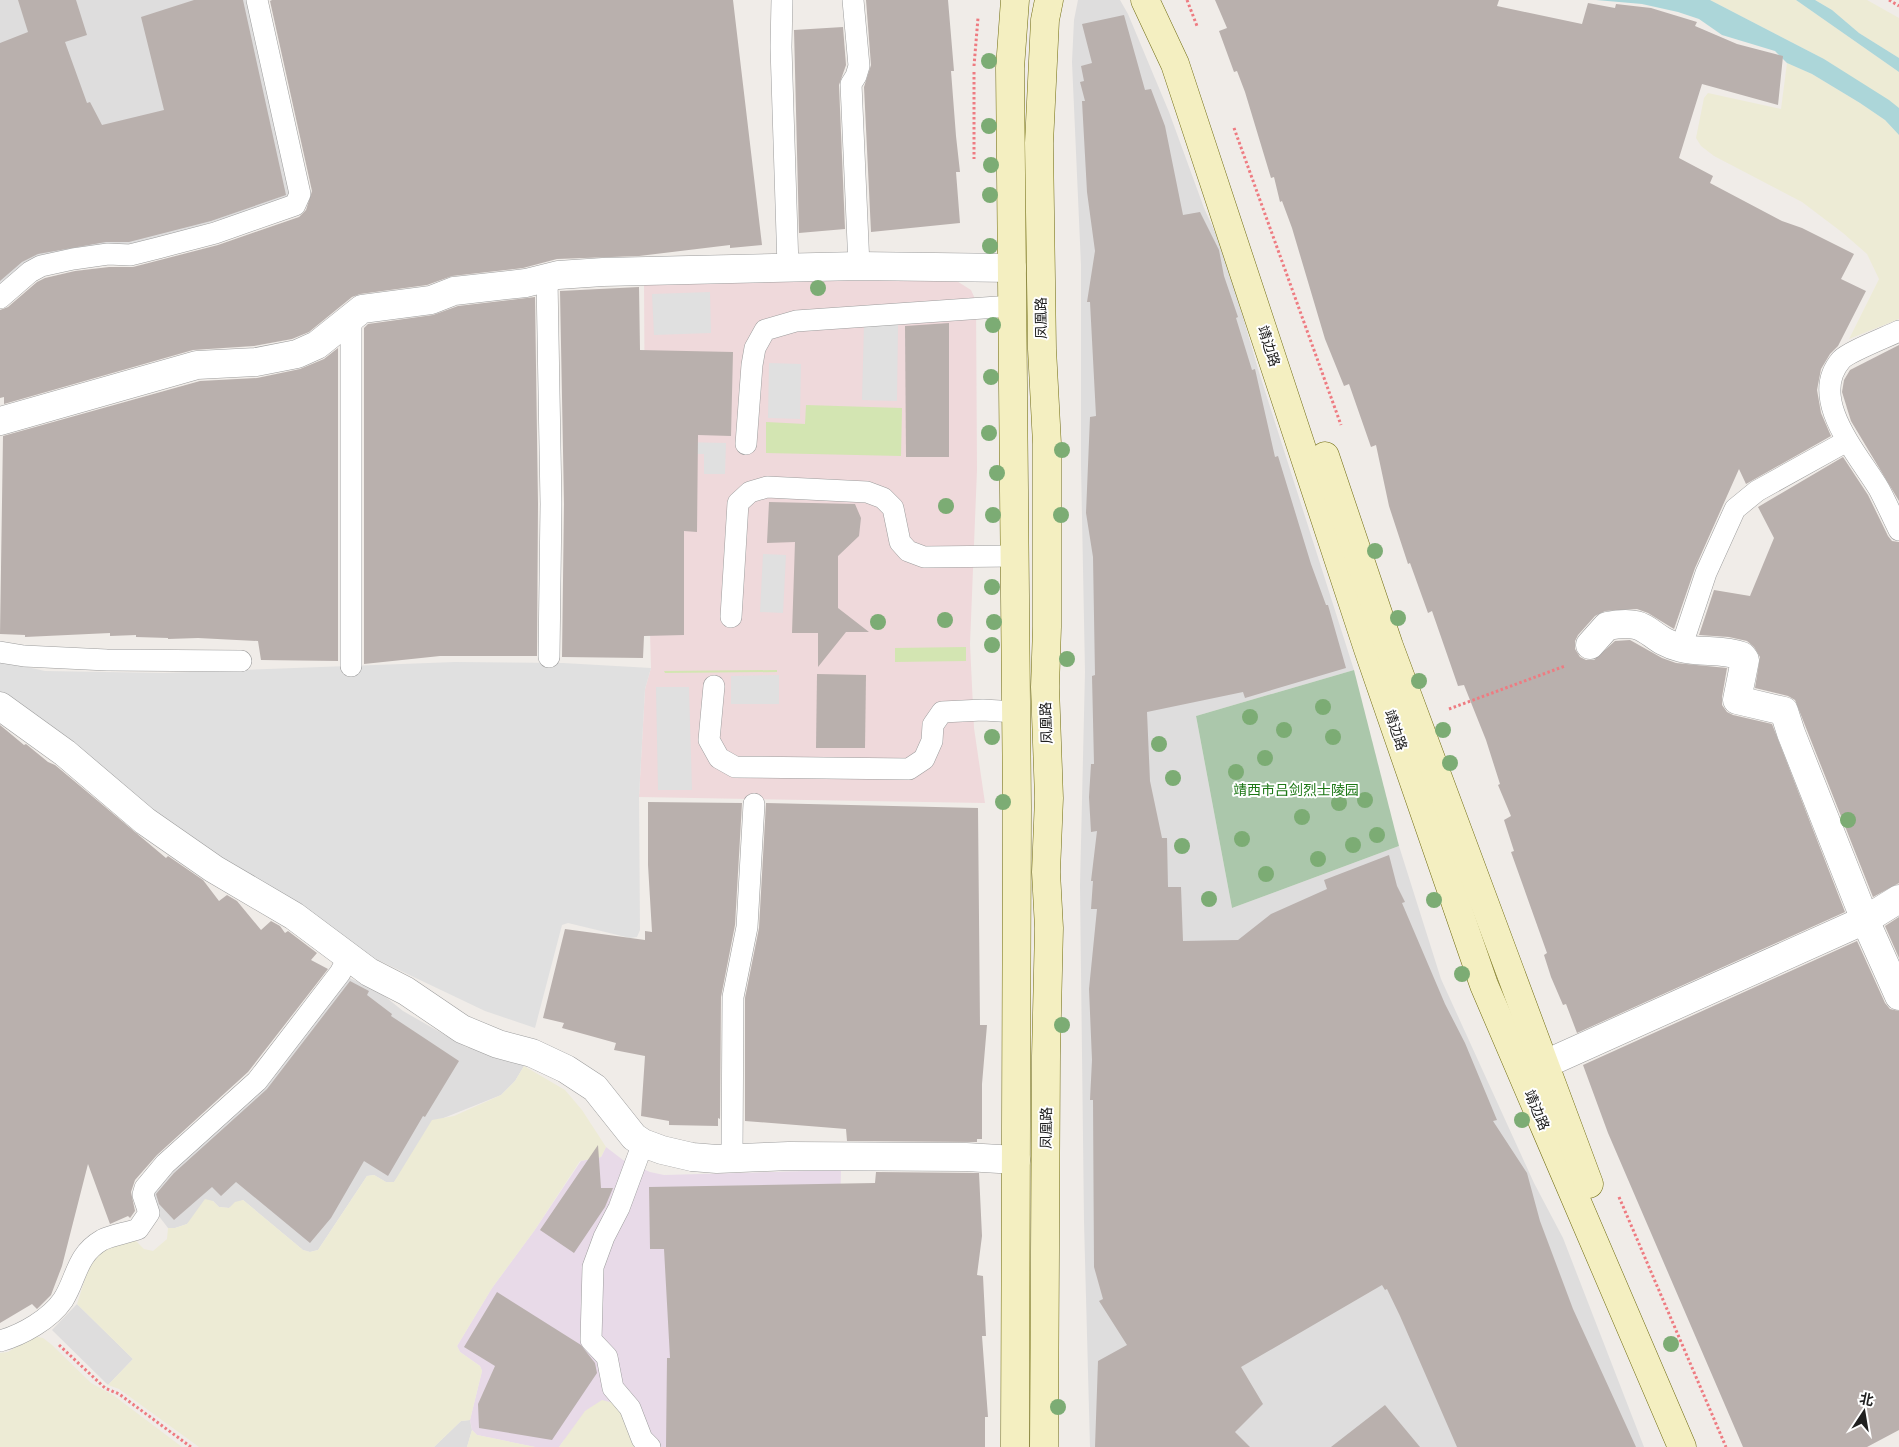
<svg xmlns="http://www.w3.org/2000/svg" width="1899" height="1447" viewBox="0 0 1899 1447" font-family="'Noto Sans','Noto Sans SC',sans-serif">
  <style>
    .residential { fill: #dedddd }
    .commercial { fill: #efd9db }
    .industrial { fill: #e8dae8 }
    .farmland { fill: #edebd5 }
    .grass { fill: #d3e5b2 }
    .cemetery { fill: #abc7ab }
    .parking { fill: #e0e0e0 }
    .water { fill: #acd6d9 }
    .building { fill: #b9b0ad }
    .lines { fill: none; stroke-linecap: round; stroke-linejoin: round }
    .lane-casing { stroke: #9d9d9d; stroke-width: 22 }
    .street-casing { stroke: #9d9d9d; stroke-width: 29 }
    .secondary-casing { stroke: #6f6b0f; stroke-width: 29 }
    .path { stroke: #ee7b81; stroke-width: 3; stroke-dasharray: 2.5 2.5; stroke-linecap: butt }
    .lane { stroke: #fff; stroke-width: 21 }
    .street { stroke: #fff; stroke-width: 28 }
    .secondary { stroke: #f4efc1; stroke-width: 28 }
    .tree { fill: #7cac74 }
    .labels { text-anchor: middle; stroke-width: 4; stroke-linejoin: round; paint-order: stroke }
    .street-label { font-size: 14px; fill: #202020; stroke: #fff }
    .park-label { font-size: 14px; fill: #1d7716; stroke: #fff }
  </style>
  <rect width="100%" height="100%" fill="#f0ece8"/>
  <g class="residential">
    <path d="M0,0h251l45,200 -78,20 -218,68z"/>
    <path d="M1078,0h42l8,14 41,98 35,96 20,44 34,117 96,301 -158,46 36,192 167,-62 42,133 93,204 29,55 81,209h-554l-6,-225 -4,-336 5,-214 -4,-207v-200l-9,-203 2,-42z"/>
    <path d="M347,977l30,13 26,21 63,36 46,12 12,7 -9,15 -14,14 -60,24 -47,63h-8l-12,-7 -7,1 -49,74 -8,2 -7,-2 -60,-50 -14,8 -10,-1 -6,-6 -26,23 -12,4h-7l-20,-26 1,-13z"/>
    <path d="M77,1304l56,55 -25,26 -56,-55z"/>
    <path d="M470,1420l2,10 -5,17h-33l27,-26z"/>
  </g>
  <path class="commercial" d="M952,278l19,12 5,11 1,169 -7,174 4,84 11,75 -346,-6 6,-108 6,-21 -6,-214 -1,-171z"/>
  <path class="industrial" d="M606,1147l17,13 27,12 14,3 177,-5 -2,73 -35,204h-164l-76,-7 -5,7h-24l-58,-12 -5,-5 -2,-10 12,-49 -2,-5 -20,-14 -3,-6 35,-58 42,-57 47,-70 20,-4z"/>
  <g class="farmland">
    <path d="M1710,0h86l103,72v36l-75,-49z"/>
    <path d="M1815,0h52l32,18v40l-40,-25 -27,-23z"/>
    <path d="M1787,63l25,11 48,29 25,17 14,15v184l-50,20 30,-60 -12,-25 -24,-21 -41,-31 -88,-46 -13,-10 -5,-8 8,-40 4,-5 73,16z"/>
    <path d="M524,1066l41,24 17,20 24,37 -5,10 -21,4 -46,70 -42,57 -35,58 3,6 20,14 2,5 -12,49 -9,1 -27,26h-235l-80,-58 -11,-4 25,-26 -56,-55 13,-41 10,-11 30,-12 6,1 8,8 9,2 14,-12 1,-11h7l12,-4 18,-25 8,2 6,6 10,1 6,-6 8,-2 60,50 7,2 8,-2 49,-74 7,-1 12,7h8l38,-62 22,-4 47,-21 14,-14z"/>
    <path d="M33,1336l10,2 9,7 39,38 22,12 69,52h-182v-94l8,-1z"/>
    <path d="M602,1400l16,4 22,43h-81l26,-36z"/>
    <path d="M472,1430l5,5 58,12h-68z"/>
  </g>
  <g class="grass">
    <path d="M806,405l96,3 -1,48 -135,-3v-31l39,2z"/>
    <path d="M966,647v14l-71,1v-14z"/>
    <path d="M777,670v2l-112,1 -1,-2z"/>
  </g>
  <path class="cemetery" d="M1354,670l45,176 -167,62 -36,-192z"/>
  <g class="parking">
    <path d="M710,292l1,41 -57,2 -2,-41z"/>
    <path d="M864,324h34l-1,77 -35,-1z"/>
    <path d="M769,363l32,1 -1,55 -32,-1z"/>
    <path d="M681,442l45,1 -1,31h-21v-20h-23z"/>
    <path d="M763,554l23,1 -3,58 -23,-1z"/>
    <path d="M0,661l45,10 119,2 291,-11 108,1 88,5 -6,21 -6,108 1,133 -3,7 -7,1 -62,-15 -6,2 -27,103 -50,-17 -128,-61 -134,-85 -223,-173z"/>
    <path d="M779,675v29h-48v-28z"/>
    <path d="M656,687h33l3,103h-34z"/>
  </g>
  <g class="water">
    <path d="M1596,0h114l114,59 65,41 10,8v27l-14,-15 -25,-17 -48,-29 -25,-11 -12,-12 -53,-16 -23,-16 -21,-7 -36,-8z"/>
    <path d="M1796,0h19l17,10 27,23 40,25v14z"/>
  </g>
  <g class="building">
    <path d="M18,0h58l11,35 -22,7 22,61 3,-1 12,23 62,-15 -23,-93 53,-17h49l43,195 -75,26 -82,21h-23l-68,12 -16,8 -22,19v-238l28,-11z"/>
    <path d="M272,0h461l29,245 -32,3v-3l-91,11 -82,3 -34,9 -71,8 -25,9 -67,9 -8,3 -43,35 -17,7 -38,7 -61,4 -189,54v-7l-4,1v-88l8,-3 29,-25 8,-4 30,-7 34,-4h24l85,-22 81,-28 7,-7 6,-19 -42,-190z"/>
    <path d="M866,0h82l6,71h-3l5,65 4,36h-4l4,51 -89,9 -7,-145 7,-22z"/>
    <path d="M1215,0h284l-2,6 85,18 6,-21 27,5 1,-4 35,4 46,14 -2,4 42,18 46,12 -5,49 -76,-21 -23,74 34,18 -3,7 72,38 20,7 52,26 -13,25 25,12 -28,55 -8,8 -9,15 -4,21 4,23 10,23 -85,48 -7,-15 -44,99 -21,61 -26,-16 -11,-4 -32,2 -10,5 -17,19 -3,6v8l5,8 6,3h8l21,-19 15,-1 32,18 14,5 51,5 -5,29v8l5,7 6,3 39,9 73,188 -268,121 -11,-29 -3,1 -12,-28 -7,-22 3,-2 -36,-101 3,-1 -10,-31 7,-4 -13,-31 2,-1 -14,-44 -22,-55 -6,1 -26,-75 -4,2 -18,-50 -2,1 -19,-58 -13,-61 -5,2 -22,-63 -5,2 -19,-47 -33,-111 -10,-27 -2,1 -6,-25 -3,1 -26,-86 -8,-21 -3,1 -15,-41 8,-3z"/>
    <path d="M1124,15l21,75 6,-1 14,37 18,89 17,-3 19,38 5,26 14,41 -2,1 16,52 3,-1 20,88 3,-1 33,108 15,41h2l18,63 -101,30 -2,-6 -96,20 3,69 12,57h5l1,49h13l2,54 55,-1 33,-26 56,-25 -3,-9 65,-25 8,31 8,16 -3,1 43,101 20,39 32,77 -4,1 34,52 13,48 33,88 63,138h-179l-57,-131 -13,-27 -2,1 -3,-5 -141,82 22,37 -28,28 15,15h-155l3,-86 29,-16 -28,-44 4,-2 -9,-32 -1,-167h-3l2,-40 -3,-71 8,-80h-6l2,-28h-2l6,-50 -6,1 -2,-35 2,-33h3l-2,-88 3,-1 -2,-118 -7,-44 4,-96 6,-1 -6,-114h-3l8,-51 -8,-59 -5,-91h3l-5,-19 4,-1 -3,-15 11,-3 -10,-39z"/>
    <path d="M843,27l3,38 -7,20 6,144 -46,4 -5,-203z"/>
    <path d="M639,287l1,63 93,2 -2,84 -33,-1 -1,97 -13,-1v104l-40,1 -1,22 -81,-1 2,-153 -4,-213z"/>
    <path d="M535,297l3,207 -1,152h-97l-76,8v-336l4,-4 65,-9 25,-9z"/>
    <path d="M949,323v134h-43l-1,-131z"/>
    <path d="M1899,345v156l-48,-80 -9,-29 2,-12 6,-10z"/>
    <path d="M338,348v313l-77,-1 -3,-19 -60,-3 -30,1v-1l-32,-1v-2l-26,1v-3l-85,4v-2l-25,-1 3,-198 197,-55 57,-3 43,-9 24,-10z"/>
    <path d="M1843,457l25,38 20,41 4,5 7,1v341l-26,14 -78,-197 -7,-4 -33,-8 5,-31 -6,-10 -7,-6 -18,-4 -30,-2 15,-45 36,6 24,-58 -16,-31z"/>
    <path d="M769,502l86,2 6,14 -2,18 -21,20v52l31,24h-23l-28,35v-34h-26l3,-91 -28,1z"/>
    <path d="M817,674l49,1 -1,73h-49z"/>
    <path d="M0,725l24,20 2,-1 22,18 7,3 111,93 2,-2 35,24 16,21 8,-6 10,6 24,29 10,-9 9,5 5,7 3,-2 29,22 -6,7 17,9 -80,103 -91,83 -22,25 -4,12 4,19 -5,7 -2,-2 -18,8 -22,-60 -26,102 -11,29 -14,14 -5,-5 -32,19z"/>
    <path d="M648,802l94,1 -7,122 -14,72 -1,122 -2,-1v8l-49,-1v-4l-28,-5 4,-60 -31,-6 2,-7 -54,-15 2,-5 -21,-5 22,-89 80,11v-9l7,1 -4,-67z"/>
    <path d="M766,803l212,5 2,217h7l-5,59v55h-5v3l-130,-1 -1,-12 -101,-8v-123l14,-70z"/>
    <path d="M1899,917v41l-14,-32z"/>
    <path d="M1857,941l28,62 5,6 9,2v419l-32,17h-124l-135,-314 -25,-68z"/>
    <path d="M350,981l19,10 -2,4 25,19 -1,2 68,45 -34,56 -2,-1 -35,60 -24,-15 -33,57 -21,25 -74,-61 -15,14 -9,-9 -38,33 -15,-16 -3,-10 18,-21 93,-84z"/>
    <path d="M598,1145l3,43h12l-8,19 -31,46 -34,-23z"/>
    <path d="M876,1172l103,1 3,63 -5,39 6,1 3,60h-4l6,81h-3v30h-319l1,-89h3l-6,-109h-14l-1,-62 226,-4z"/>
    <path d="M497,1292l84,53 14,18 2,10 -45,67 -73,-12 -1,-24 17,-38 -31,-19z"/>
    <path d="M1385,1405l35,42h-89z"/>
  </g>
  <g class="lines">
    <defs>
      <g id="lane">
        <path d="M782,0l-1,47 7,220"/>
        <path d="M853,0l6,66 -3,10 -5,8 8,182"/>
        <path d="M547,279l4,225 -2,153"/>
        <path d="M0,298l30,-26 11,-6 32,-7 35,-5 22,1 28,-7 57,-15 80,-28 5,-11 -43,-194"/>
        <path d="M351,318v348"/>
        <path d="M1899,331c-12,6 -51,21 -58,29 -34,39 18,95 38,129 7,13 13,27 20,41"/>
        <path d="M746,444l6,-79 3,-17 10,-18 31,-9 216,-15"/>
        <path d="M731,617l7,-114 12,-11 17,-5 100,5 16,6 10,10 7,34 8,9 16,6 90,-1"/>
        <path d="M1681,648l25,-75 29,-64 22,-18 90,-50"/>
        <path d="M0,652l24,4 83,4 134,1"/>
        <path d="M714,686l-5,54 10,18 16,9 174,2 15,-10 8,-18 1,-16 9,-13 41,-2 33,2"/>
        <path d="M643,1143l-24,65 -15,29 -11,30 -2,73 16,17 6,31 17,20 12,31 8,8"/>
        <path d="M732,1157l1,-160 14,-70 7,-123"/>
        <path d="M0,1341c22,-6 50,-22 63,-41 14,-22 13,-45 39,-60 10,-5 25,-7 36,-11l11,-16 -6,-18 2,-7 20,-24 92,-83 83,-108 8,-15"/>
      </g>
      <g id="street">
        <path d="M0,421l197,-56 59,-3 41,-8 20,-9 45,-36 69,-9 23,-9 72,-8 32,-8 45,-3 256,-6 153,2"/>
        <path d="M1590,645l17,-19c45,-9 38,13 74,22 20,5 42,1 61,8l3,4 -8,40 47,11 7,22 74,187 34,76"/>
        <path d="M0,706l65,47 80,68 69,48 80,47 75,56 37,19 56,38 36,15 34,9 34,16 29,19 39,49 9,6 19,7 30,7 25,2 72,-3 177,1 50,3"/>
        <path d="M1543,1065l322,-145 34,-21"/>
      </g>
      <g id="secondary">
        <path d="M1015,0l-5,68 7,739 -2,640"/>
        <path d="M1145,0l30,64 193,585 116,336 198,462"/>
        <path d="M1325,456l64,190 200,538"/>
        <path d="M1044,1447l2,-391 3,-128 -3,-56 3,-74 -4,-111 2,-60v-183l-5,-95 -3,-206 6,-123 4,-20"/>
      </g>
    </defs>
    <use href="#lane" class="lane-casing"/>
    <use href="#street" class="street-casing"/>
    <use href="#secondary" class="secondary-casing"/>
    <g class="path">
      <path d="M1187,0l10,26"/>
      <path d="M1889,0l10,6"/>
      <path d="M974,66l4,-48"/>
      <path d="M974,72v87"/>
      <path d="M1234,128l107,297"/>
      <path d="M1449,709l116,-43"/>
      <path d="M1619,1197l107,250"/>
      <path d="M59,1345l46,43 14,6 72,53"/>
    </g>
    <use href="#lane" class="lane"/>
    <use href="#street" class="street"/>
    <use href="#secondary" class="secondary"/>
  </g>
  <g class="tree">
    <circle cx="989" cy="61" r="8"/>
    <circle cx="989" cy="126" r="8"/>
    <circle cx="991" cy="165" r="8"/>
    <circle cx="990" cy="195" r="8"/>
    <circle cx="990" cy="246" r="8"/>
    <circle cx="818" cy="288" r="8"/>
    <circle cx="993" cy="325" r="8"/>
    <circle cx="991" cy="377" r="8"/>
    <circle cx="989" cy="433" r="8"/>
    <circle cx="1062" cy="450" r="8"/>
    <circle cx="997" cy="473" r="8"/>
    <circle cx="946" cy="506" r="8"/>
    <circle cx="993" cy="515" r="8"/>
    <circle cx="1061" cy="515" r="8"/>
    <circle cx="1375" cy="551" r="8"/>
    <circle cx="992" cy="587" r="8"/>
    <circle cx="1398" cy="618" r="8"/>
    <circle cx="945" cy="620" r="8"/>
    <circle cx="878" cy="622" r="8"/>
    <circle cx="994" cy="622" r="8"/>
    <circle cx="992" cy="645" r="8"/>
    <circle cx="1067" cy="659" r="8"/>
    <circle cx="1419" cy="681" r="8"/>
    <circle cx="1323" cy="707" r="8"/>
    <circle cx="1250" cy="717" r="8"/>
    <circle cx="1284" cy="730" r="8"/>
    <circle cx="1443" cy="730" r="8"/>
    <circle cx="992" cy="737" r="8"/>
    <circle cx="1333" cy="737" r="8"/>
    <circle cx="1159" cy="744" r="8"/>
    <circle cx="1265" cy="758" r="8"/>
    <circle cx="1450" cy="763" r="8"/>
    <circle cx="1236" cy="772" r="8"/>
    <circle cx="1173" cy="778" r="8"/>
    <circle cx="1365" cy="800" r="8"/>
    <circle cx="1003" cy="802" r="8"/>
    <circle cx="1339" cy="803" r="8"/>
    <circle cx="1302" cy="817" r="8"/>
    <circle cx="1848" cy="820" r="8"/>
    <circle cx="1377" cy="835" r="8"/>
    <circle cx="1242" cy="839" r="8"/>
    <circle cx="1353" cy="845" r="8"/>
    <circle cx="1182" cy="846" r="8"/>
    <circle cx="1318" cy="859" r="8"/>
    <circle cx="1266" cy="874" r="8"/>
    <circle cx="1209" cy="899" r="8"/>
    <circle cx="1434" cy="900" r="8"/>
    <circle cx="1462" cy="974" r="8"/>
    <circle cx="1062" cy="1025" r="8"/>
    <circle cx="1522" cy="1120" r="8"/>
    <circle cx="1671" cy="1344" r="8"/>
    <circle cx="1058" cy="1407" r="8"/>
  </g>
  <g class="labels">
    <g class="street-label">
      <text transform="translate(1041 318) rotate(-91)" y="5">凤凰路</text>
      <text transform="translate(1269 346) rotate(72)" y="5">靖边路</text>
      <text transform="translate(1046 723) rotate(-92)" y="5">凤凰路</text>
      <text transform="translate(1396 730) rotate(71)" y="5">靖边路</text>
      <text transform="translate(1537 1110) rotate(67)" y="5">靖边路</text>
      <text transform="translate(1046 1128) rotate(-89)" y="5">凤凰路</text>
    </g>
    <g class="park-label">
      <text x="1296" y="795">靖西市吕剑烈士陵园</text>
    </g>
  </g>
  <g transform="translate(1864 1412) rotate(12)" stroke="#ffffff" stroke-width="4" paint-order="stroke">
  <path d="M0-4L9 19L0 12L-9 19Z" fill="#202020"/>
  <text y="-8" font-size="14" font-weight="bold" text-anchor="middle" fill="#202020">北</text>
  </g>
</svg>
